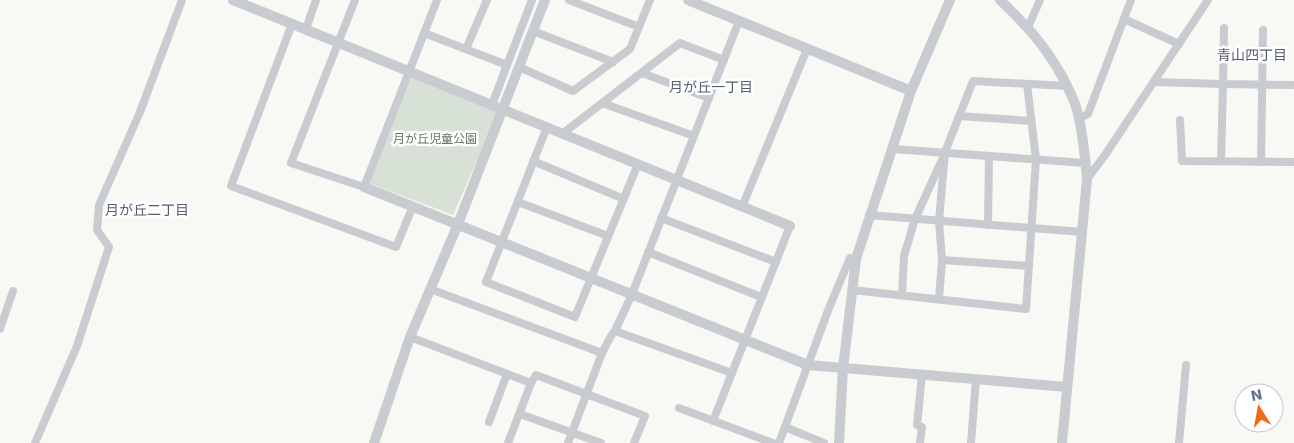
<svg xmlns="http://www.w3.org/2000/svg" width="1294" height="443" viewBox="0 0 1294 443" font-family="'DejaVu Sans','Noto Sans JP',sans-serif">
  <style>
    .green { fill: #d8e1d6 }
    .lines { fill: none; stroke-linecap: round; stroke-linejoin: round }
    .minor { stroke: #c8cbcf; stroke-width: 8 }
    .tertiary { stroke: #c8cbcf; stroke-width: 10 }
    .labels { text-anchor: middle; stroke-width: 5; stroke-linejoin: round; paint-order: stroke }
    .park-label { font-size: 12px; fill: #627a60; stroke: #fff }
    .neighbourhood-label { font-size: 14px; fill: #535e6d; stroke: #fff }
  </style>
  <rect width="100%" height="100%" fill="#f8f8f5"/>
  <path class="green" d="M408,75l91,36 -46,104 -85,-32z"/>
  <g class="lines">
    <g class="minor">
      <path d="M355,0l-64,163 73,24 73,-187"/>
      <path d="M569,0l70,27"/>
      <path d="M1124,19l55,25"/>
      <path d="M292,24l-61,162 165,61 17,-41"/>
      <path d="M1028,27l12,-27"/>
      <path d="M1224,28l-1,56 71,1"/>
      <path d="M306,29l10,-29"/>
      <path d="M533,31l80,31"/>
      <path d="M424,33l83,32 25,-65"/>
      <path d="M466,49l21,-49"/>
      <path d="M519,67l54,24 57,-42 20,-49"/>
      <path d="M642,73l67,25"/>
      <path d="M1154,82l69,2 -2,77"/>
      <path d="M602,103l92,33"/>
      <path d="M492,105l15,-40"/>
      <path d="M959,116l72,5"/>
      <path d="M1078,119l10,-5 43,-114"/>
      <path d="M1180,120l2,41 112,1"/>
      <path d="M547,127l-61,155 89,35 63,-153"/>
      <path d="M562,134l118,-91 44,17"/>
      <path d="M893,149l192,14"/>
      <path d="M533,161l91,38"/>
      <path d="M1261,162l2,-132"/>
      <path d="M1087,179l18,-24 103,-155"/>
      <path d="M518,202l90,34"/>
      <path d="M742,207l65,-158"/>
      <path d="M869,215l213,17"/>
      <path d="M661,218l115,44"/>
      <path d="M988,225l1,-69"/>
      <path d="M648,252l113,45"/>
      <path d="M1029,266l-87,-6 -3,-39 6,-69 28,-71 94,5"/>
      <path d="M430,289l172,64"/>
      <path d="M852,290l174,19 10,-150 -9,-75"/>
      <path d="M902,295l2,-39 11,-37 27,-59"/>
      <path d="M939,299l3,-39"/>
      <path d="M0,329l13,-38"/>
      <path d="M615,331l117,42"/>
      <path d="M410,337l121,46 -23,60"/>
      <path d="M531,383l5,-8 109,41 -11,27"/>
      <path d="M679,408l94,35"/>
      <path d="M520,414l81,29"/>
      <path d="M713,421l77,-195"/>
      <path d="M489,422l18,-48"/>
      <path d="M785,427l39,16"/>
      <path d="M35,443l42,-97 32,-99 -12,-17 2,-25 41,-93 42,-112"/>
      <path d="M568,443l34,-90 9,-17 4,-5 17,-37 107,-273"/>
      <path d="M779,443l50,-135 21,-50 6,1"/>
      <path d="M920,443l2,-16 -5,-2 5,-51"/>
      <path d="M971,443l5,-64"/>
      <path d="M1179,443l7,-78"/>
    </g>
    <g class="tertiary">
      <path d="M233,0l557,226"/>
      <path d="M688,0l223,91"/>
      <path d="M1000,0c27,26 45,45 63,78 5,10 11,21 14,32 6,22 8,46 10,69l-25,264"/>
      <path d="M364,187l444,178 259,22"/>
      <path d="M374,443l36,-106 48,-113 87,-224"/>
      <path d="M839,443l4,-75 13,-109 55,-168 39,-91"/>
    </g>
  </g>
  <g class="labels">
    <g class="park-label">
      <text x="435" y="143">月が丘児童公園</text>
    </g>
    <g class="neighbourhood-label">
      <text x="1252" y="60">青山四丁目</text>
      <text x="711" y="92">月が丘一丁目</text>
      <text x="147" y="215">月が丘二丁目</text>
    </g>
  </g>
  <g transform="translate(1259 408) rotate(349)"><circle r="24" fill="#ffffff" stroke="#c1c7d0"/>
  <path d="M0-4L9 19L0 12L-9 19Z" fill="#f2681b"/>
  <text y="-8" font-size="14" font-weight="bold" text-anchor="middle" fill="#647489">N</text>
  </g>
</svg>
